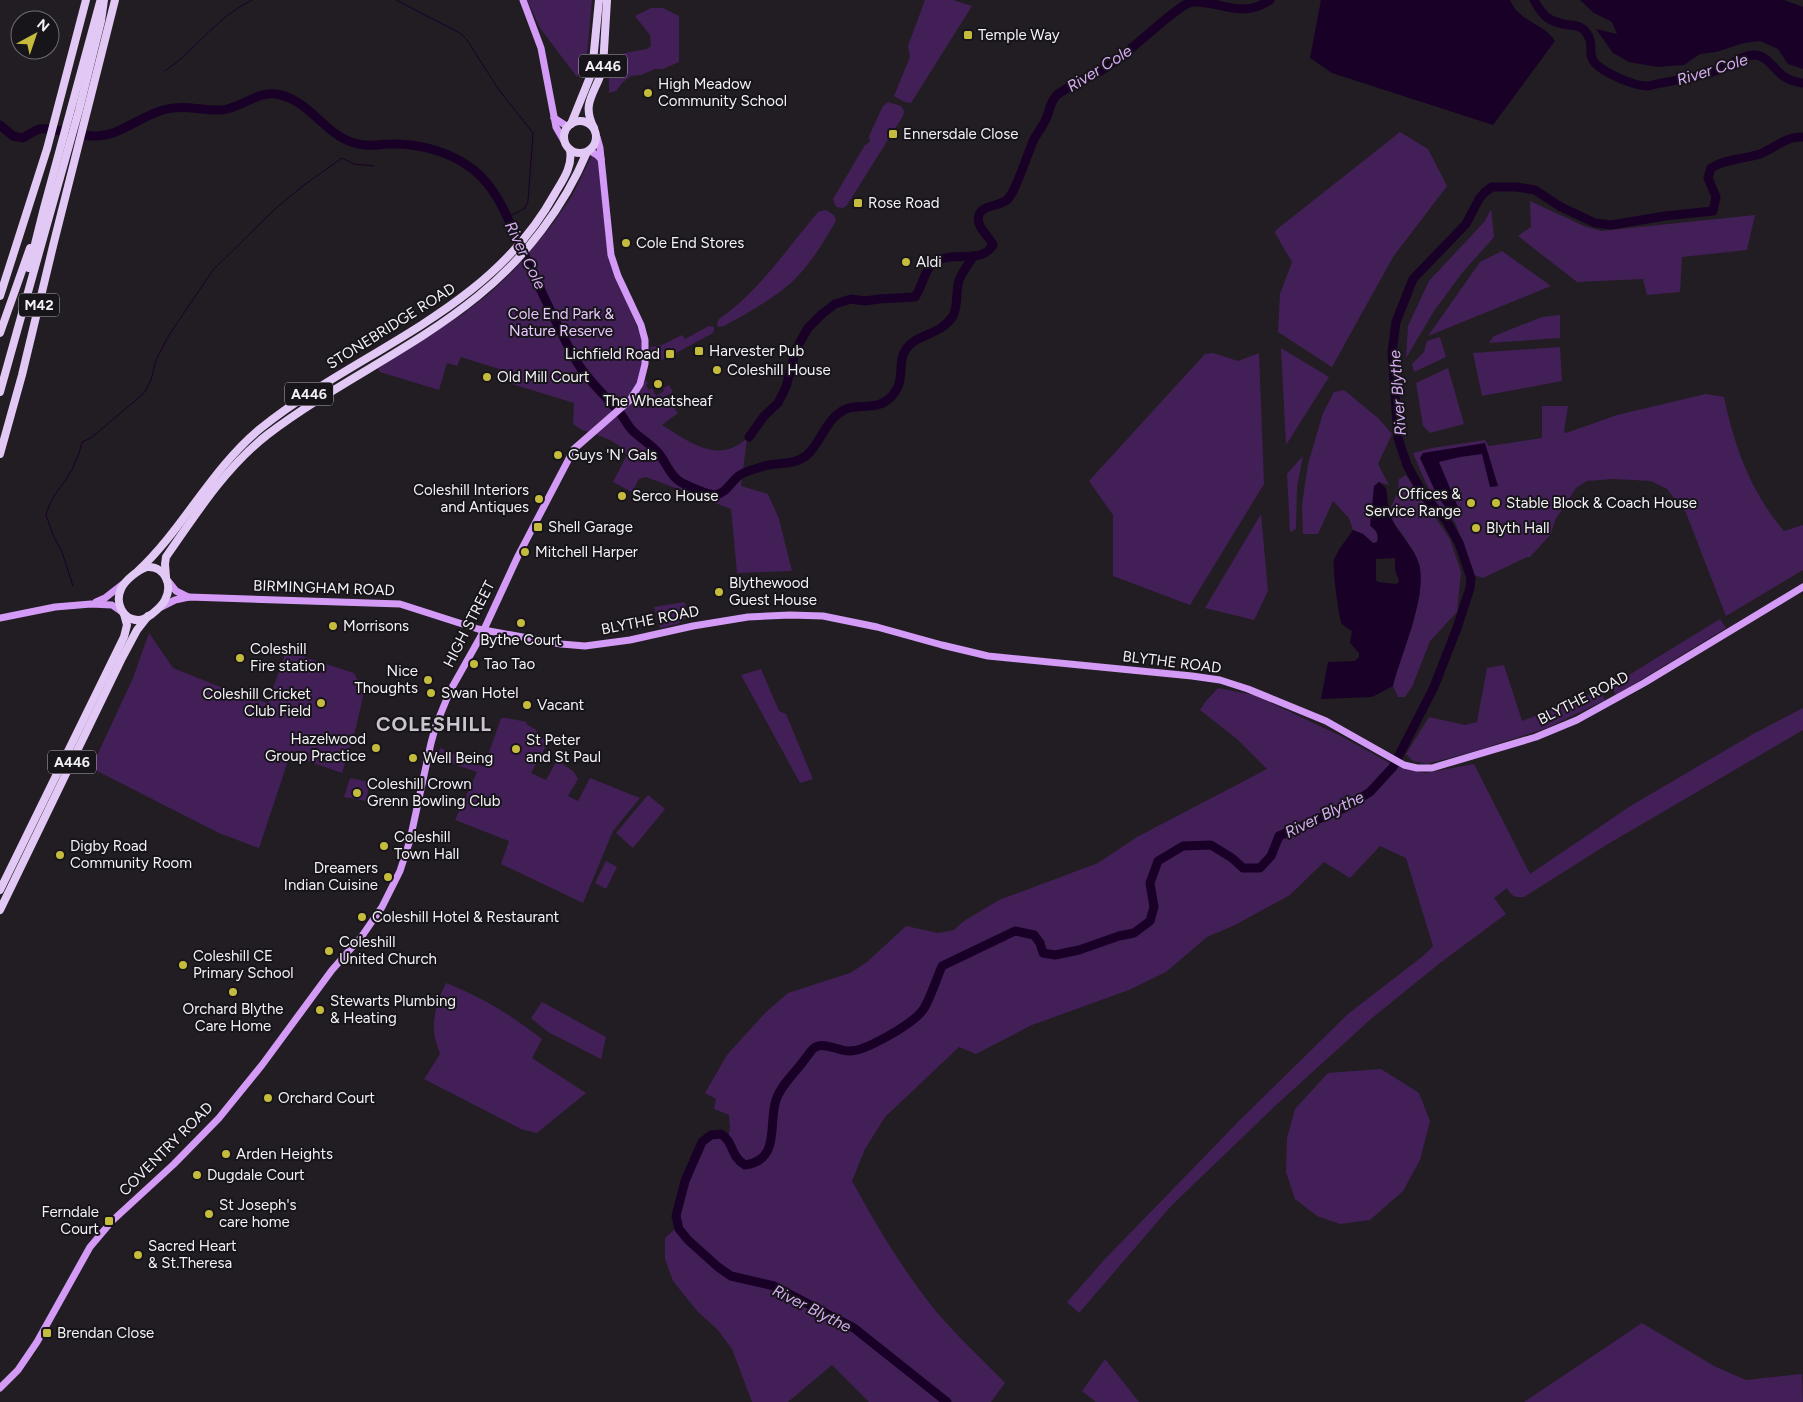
<svg xmlns="http://www.w3.org/2000/svg" width="1803" height="1402" viewBox="0 0 1803 1402" font-family="Figtree,sans-serif">
  <style>
    .green { fill: #431f57 }
    .water { fill: #190027; fill-rule: evenodd }
    .lines { fill: none; stroke-linecap: round; stroke-linejoin: round }
    .stream { stroke: #190027; stroke-width: 1 }
    .river { stroke: #190027; stroke-width: 9 }
    .major { stroke: #d39af6; stroke-width: 7 }
    .highway { stroke: #e2c8f4; stroke-width: 8 }
    .poi-dot { fill: #c5bc3d; stroke: #17141a; stroke-width: 2 }
    .labels { text-anchor: middle; stroke-width: 4; stroke-linejoin: round; paint-order: stroke }
    .shield { fill: #17141a; stroke: #b2afb4; stroke-width: 1 }
    .shield-label { font-size: 14px; font-weight: bold; fill: #f4f1f6 }
    .poi-label { font-size: 15px; fill: #f4f1f6; stroke: #17141a; text-anchor: start }
    .park-label { font-size: 15px; fill: #e8c8fe; stroke: #17141a }
    .street-label { font-size: 15px; fill: #f4f1f6; stroke: #17141a }
    .water-label { font-size: 16px; font-style: italic; fill: #d8adf4; stroke: #17141a }
    .district-label { font-size: 20px; font-weight: bold; letter-spacing: 1px; fill: #cac5ce; stroke: #17141a }
  </style>
  <rect width="100%" height="100%" fill="#211d23"/>
  <g class="green">
    <path d="M527,0h65l-5,55 -10,22 -37,-49z"/>
    <path d="M925,0h28l19,6 -61,97 -6,-1 -11,-6 16,-39 -2,-11z"/>
    <path d="M651,8h12l16,8v46l-16,7h-8l-14,6 -10,1 -9,7 -6,8 -7,2v-34l16,-6 22,-4 4,-3 -1,-11 -15,-19z"/>
    <path d="M888,102l13,4 3,5 -1,5 -56,89 -4,3 -7,-1 -3,-8 32,-54 5,-3 -1,-6 14,-30z"/>
    <path d="M1400,132l28,17 19,37 -54,71 -61,110 -54,-35 2,-38 12,-32 -17,-29 1,-3z"/>
    <path d="M592,155l6,4 1,9 9,88 34,83c5,51 -18,63 -52,93l-8,-2 -9,-6 1,-21 -62,-19 3,-10 -54,-17 -4,9 -10,-3 -8,27 -59,-18 -3,-5 86,-53 27,-21 24,-23 37,-44 21,-30z"/>
    <path d="M1530,201l54,25 17,5 154,-16 -8,35 -65,7 -2,35 -33,3 -4,-16 -66,3 -59,-46 13,-9z"/>
    <path d="M1491,209l3,28 -32,36 -28,38 -28,47 2,-32 21,-45 56,-60z"/>
    <path d="M826,210l8,5 2,6c-12,20 -24,41 -41,58 -20,19 -47,34 -71,47l-6,1 -1,-4 2,-4c41,-29 67,-69 99,-107z"/>
    <path d="M1502,251l49,35 -123,50 52,-74z"/>
    <path d="M1560,315v23l-71,5 5,-7 48,-19z"/>
    <path d="M709,326l5,1v3l-1,3 -48,26 -5,1 -9,-4 -1,-9 12,-2 20,-10 3,4z"/>
    <path d="M1440,337l6,20 -32,15 -2,-8 12,-12 3,-11z"/>
    <path d="M1560,347l2,34 -80,15 -9,-43z"/>
    <path d="M1281,348l48,29 -43,68z"/>
    <path d="M1213,353l25,8 21,-8 5,131 -74,121 -77,-29v-61l-24,-34 116,-127z"/>
    <path d="M1448,368l16,56 -34,9 -7,-7 -7,-43z"/>
    <path d="M646,380l2,3 -2,2 3,5 3,-2 4,8 8,-5 -1,-3 6,-3 4,7 -7,4 12,17 -16,12c27,17 57,40 85,13l-6,48 27,8 11,25 13,52 -55,2 -6,-64 -85,-32 -7,2 -7,13 -19,-10 14,-27 -7,-5 1,-3 -11,-7 -15,-6c21,-18 38,-30 51,-54z"/>
    <path d="M1344,390l34,28 14,16 -14,30 11,21 -10,-3 -3,48 2,7 -1,6h-4l-10,-9 -10,-4 -4,-12 -16,-17 -15,33h-15l-1,-29 6,-41 15,-51 11,-21z"/>
    <path d="M1706,394l18,3c10,49 27,96 60,134l19,-6v45l-77,46 -40,-103 -19,-24 -16,-8 -38,-2 -26,2 -11,7 -21,32 -4,14 -21,23h-3l-44,21 -9,-3 -19,-53c-21,-14 -32,-46 -42,-69l19,-5 53,-8 4,6 53,-8v-32h26l-4,26 2,1 51,-18z"/>
    <path d="M1303,456l-6,31 -1,42 -6,3 -3,-58z"/>
    <path d="M1406,475l44,64 11,33 -4,40 -27,29 -18,46 -7,10h-7l-5,-11 5,-21 14,-38 8,-34v-27l-15,-28 -11,-15 -5,-12 9,-19 1,-13z"/>
    <path d="M1261,514l7,77 -14,29 -49,-12z"/>
    <path d="M685,602l2,11 -1,5 -9,6 -17,4 -6,-21z"/>
    <path d="M1720,619l6,9 -110,67 -5,-9z"/>
    <path d="M149,633l24,35 65,26 30,9 18,-52 68,22 10,19 -8,35 -14,46 -52,-18 -31,93 -40,-15 -130,-66 5,-5 39,-84z"/>
    <path d="M1504,665l18,56 78,-31 5,10 -58,28 -75,24 -45,12 -14,-3 -7,-7 23,-37 36,8 12,-3 10,-54z"/>
    <path d="M761,669l18,42 7,3 27,65 -13,4 -59,-108z"/>
    <path d="M1218,688l36,7 85,40 56,31 30,7 49,-9 56,110 102,-69 123,-72 48,-25v22l-195,114 -84,53c-9,1 -13,-1 -17,-9l-13,10 12,16 -66,49 -68,55 -97,88 -104,100 -92,107 -12,-11 38,-43 134,-138 109,-107 75,-58 10,-10 -27,-88 -26,-12 -30,32 -26,-16 -34,33 -55,30 -28,12 -41,35 -37,18 -97,35 -56,29 -17,-7 -74,70 -20,32 -13,32c26,47 54,95 89,136 20,23 43,44 64,66l-14,19h-122l-37,-37 -44,37h-36l-20,-53 -15,-20 -19,-17 -25,-31 -8,-22v-21l10,-9h4c-1,-3 -2,-8 -2,-11 -1,-15 21,-75 33,-82 7,-4 12,-1 18,2l2,-10 -1,-13 -15,-6 2,-10 -11,-6 22,-38 39,-43 22,-19 62,-20 17,-11 39,-36 32,7 16,-3 10,-9 35,-21 99,-37 39,-26 130,-68 -30,-30 -37,-29 6,-9z"/>
    <path d="M501,718h6l20,4 -1,2 9,5 13,16 -2,1 -15,27 15,7 11,-20 17,12 4,7 -10,17 10,5 12,-23 50,20 -27,33 -30,72 -82,-39 8,-23 -54,-21 22,-48 -32,-11 -14,-3 4,-9 5,1v-2l3,1 41,18z"/>
    <path d="M350,778l20,4 -4,19 -22,-4z"/>
    <path d="M648,795l17,14 -32,39 -17,-15z"/>
    <path d="M606,861l11,6 -11,22 -11,-6z"/>
    <path d="M446,983c38,15 63,31 96,56l-10,19 54,35 -49,40 -16,-4 -97,-50 16,-25c-2,-6 -4,-11 -5,-16 -4,-19 3,-39 11,-55z"/>
    <path d="M542,1002l64,35 -5,22 -53,-27 -17,-14z"/>
    <path d="M1381,1069l38,24 11,28 -10,39 -17,31 -33,29 -30,4 -23,-8 -22,-17 -9,-27 1,-34 8,-29 33,-36z"/>
    <path d="M1642,1323l72,43 32,14 56,-6 1,28h-279z"/>
    <path d="M1105,1359l34,43h-43l-14,-11z"/>
  </g>
  <g class="water">
    <path d="M1321,0h189c9,22 34,23 45,41l-62,84 -161,-52 -22,-15z"/>
    <path d="M1580,0h204l19,7v62l-15,-5 -10,-15 -18,-8 -16,2 -28,9 -16,2 -16,11 -27,2 -28,-5 -16,-9 -17,-24 21,5 -5,-12 -18,-9z"/>
    <path d="M1485,443l13,43 -8,1 -8,-33 -22,3 -21,5 19,45 1,6 -8,3 -15,-23 -16,-35 3,-5z"/>
    <path d="M1379,482l7,6c2,12 2,26 9,37 7,12 20,24 24,39 9,31 -18,90 -26,122l-21,11 -51,2 7,-37 27,-1 4,-4v-4l-9,-10 2,-12c-3,-2 -7,-4 -10,-7 -3,-3 -10,-59 -8,-64 4,-11 13,-21 19,-30l10,4 10,9 4,-1c2,-8 0,-11 -7,-16l4,-40zM1395,558v12l4,11 -2,3 -19,-2 -2,-2v-21z"/>
  </g>
  <g class="lines">
    <g class="stream">
      <path d="M396,0l64,33 7,7 32,50 34,43 -5,68 -3,7 -18,10"/>
      <path d="M165,71c31,-21 52,-55 87,-71"/>
      <path d="M73,586l-11,-34 -8,-15 -8,-22c5,-18 11,-22 21,-37 7,-11 12,-23 15,-36l9,-4 53,-45 7,-13 5,-20 13,-25 44,-65 62,-61 29,-24 38,-27 12,6 20,2"/>
    </g>
    <g class="river">
      <path d="M1534,0c9,17 15,22 35,25 5,0 10,1 14,4 14,13 3,25 12,34 9,10 39,23 52,23 5,0 10,-3 15,-3 20,-4 39,-6 59,-14 11,-4 22,-15 34,-14 14,1 19,16 30,22 5,4 12,5 18,6"/>
      <path d="M0,125l13,11 10,2c5,-3 12,-8 17,-9 11,-2 39,6 52,7 28,1 46,-19 71,-26 21,-6 38,1 58,0 19,-1 36,-19 55,-16 34,5 49,43 82,50 11,3 21,0 32,0 29,-1 62,8 85,27 23,19 34,50 46,77 18,37 34,75 54,111 12,21 30,36 45,54 4,5 7,11 11,16 9,10 21,15 29,26 6,8 10,20 19,26 6,4 29,14 36,14 12,-2 16,-14 25,-20 4,-3 12,-5 18,-7 16,-7 35,-1 49,-13 13,-11 17,-31 31,-41 18,-16 39,3 57,-22 10,-13 2,-31 11,-43 12,-16 35,-14 47,-33 5,-10 3,-21 5,-32 2,-10 10,-19 16,-28"/>
      <path d="M749,437l15,-21 14,-13 8,-16 10,-38 12,-21 14,-14 13,-10 16,-5 14,2 14,-2 36,-2c8,-11 9,-28 20,-35 18,-12 46,3 58,-17 -4,-9 -18,-19 -14,-30 4,-11 21,-8 29,-16 2,-3 5,-7 6,-10 8,-16 13,-34 20,-50 4,-7 9,-13 12,-20 4,-8 4,-18 11,-24 14,-11 32,-17 47,-26 23,-15 42,-34 63,-51 8,-6 16,-14 25,-16 28,-2 50,18 78,-2"/>
      <path d="M947,1402l-93,-74 -80,-42 -43,-10 -13,-9 -30,-27 -9,-11 -3,-13 9,-35 17,-39 9,-7 10,-1c14,9 8,21 24,31 36,-5 23,-41 31,-65 5,-15 17,-25 26,-37 3,-4 6,-8 9,-12 9,-13 27,1 39,0 16,0 62,-27 72,-40 7,-8 15,-34 20,-45l73,-35 19,4 6,8 3,10 12,2 24,-5 40,-14 15,-3 16,-12 4,-14 -4,-24 8,-22 25,-15 28,-1 21,13 11,10h17l11,-12 8,-20 65,-28 26,-16 23,-25 41,-80 23,-59 13,-40 1,-10 -12,-35 -13,-23 -22,-24 -17,-31 -9,-27 -6,-86 4,-30 17,-43 53,-55 13,-25 6,-7 7,-5h25l18,3 26,17 34,16 16,2 54,-9 48,-5 3,-14 -8,-19 3,-10c14,-9 33,-9 49,-14 15,-6 26,-18 43,-17"/>
    </g>
    <g class="major">
      <path d="M523,0l18,48 15,79 8,14"/>
      <path d="M554,118l14,9"/>
      <path d="M590,151l7,4 4,4"/>
      <path d="M168,581l8,10 12,6"/>
      <path d="M96,602l9,-4 18,-14"/>
      <path d="M161,607l14,-7 14,-3 211,7 78,25 83,15 24,2 45,-6 63,-14 55,-9 42,-2 33,1 54,11 65,18 46,11 204,20 28,4 28,9 78,32 78,44 13,3h15l104,-31 41,-17 67,-37 159,-96"/>
      <path d="M0,618l55,-11 36,-3 21,1 10,7"/>
      <path d="M0,1388l18,-18 19,-28 53,-95 22,-26 62,-57 45,-46 43,-53 70,-95 30,-34 20,-29 18,-36 10,-31 21,-97 5,-18 14,-34 31,-55 37,-80 56,-107 56,-49 10,-16 5,-20v-24l-4,-15 -23,-49 -7,-21 -11,-107 -3,-11"/>
    </g>
    <g class="highway">
      <circle cx="580" cy="137" r="16"/>
      <path d="M571,124l21,-52 7,-72"/>
      <path d="M594,128c-14,-26 3,-36 9,-61l4,-67"/>
      <path d="M29,268l15,-60 56,-206"/>
      <path d="M0,296l47,-147 39,-149"/>
      <path d="M0,333l30,-85"/>
      <path d="M0,392l79,-282 22,-89 3,-21"/>
      <path d="M0,454l22,-79 32,-133 61,-242"/>
      <path d="M147,567c18,-1 26,18 18,33 -3,6 -8,10 -13,14 -4,3 -9,6 -14,6 -16,0 -23,-18 -17,-31 4,-9 17,-19 26,-22z"/>
      <path d="M138,571c46,-43 73,-102 123,-143 99,-79 228,-116 293,-233 8,-14 19,-28 16,-45"/>
      <path d="M166,577l-1,-13 1,-7c30,-43 59,-89 101,-122 67,-51 146,-86 211,-139 47,-38 86,-89 109,-144"/>
      <path d="M0,890l124,-253 3,-12 -3,-11"/>
      <path d="M0,910l122,-252 15,-28 11,-14"/>
    </g>
  </g>
  <g class="poi-dot">
    <rect x="963" y="30" width="10" height="10" rx="2.5"/>
    <circle cx="648" cy="93" r="5"/>
    <rect x="888" y="129" width="10" height="10" rx="2.5"/>
    <rect x="853" y="198" width="10" height="10" rx="2.5"/>
    <circle cx="626" cy="243" r="5"/>
    <circle cx="906" cy="262" r="5"/>
    <rect x="694" y="346" width="10" height="10" rx="2.5"/>
    <rect x="665" y="349" width="10" height="10" rx="2.5"/>
    <circle cx="717" cy="370" r="5"/>
    <circle cx="487" cy="377" r="5"/>
    <circle cx="658" cy="384" r="5"/>
    <circle cx="558" cy="455" r="5"/>
    <circle cx="622" cy="496" r="5"/>
    <circle cx="539" cy="499" r="5"/>
    <circle cx="1471" cy="503" r="5"/>
    <circle cx="1496" cy="503" r="5"/>
    <rect x="533" y="522" width="10" height="10" rx="2.5"/>
    <circle cx="1476" cy="528" r="5"/>
    <circle cx="525" cy="552" r="5"/>
    <circle cx="719" cy="592" r="5"/>
    <circle cx="521" cy="623" r="5"/>
    <circle cx="333" cy="626" r="5"/>
    <circle cx="240" cy="658" r="5"/>
    <circle cx="474" cy="664" r="5"/>
    <circle cx="428" cy="680" r="5"/>
    <circle cx="431" cy="693" r="5"/>
    <circle cx="321" cy="703" r="5"/>
    <circle cx="527" cy="705" r="5"/>
    <circle cx="376" cy="748" r="5"/>
    <circle cx="516" cy="749" r="5"/>
    <circle cx="413" cy="758" r="5"/>
    <circle cx="357" cy="793" r="5"/>
    <circle cx="384" cy="846" r="5"/>
    <circle cx="60" cy="855" r="5"/>
    <circle cx="388" cy="877" r="5"/>
    <circle cx="362" cy="917" r="5"/>
    <circle cx="329" cy="951" r="5"/>
    <circle cx="183" cy="965" r="5"/>
    <circle cx="233" cy="992" r="5"/>
    <circle cx="320" cy="1010" r="5"/>
    <circle cx="268" cy="1098" r="5"/>
    <circle cx="226" cy="1154" r="5"/>
    <circle cx="197" cy="1175" r="5"/>
    <circle cx="209" cy="1214" r="5"/>
    <rect x="104" y="1216" width="10" height="10" rx="2.5"/>
    <circle cx="138" cy="1255" r="5"/>
    <rect x="42" y="1328" width="10" height="10" rx="2.5"/>
  </g>
  <g class="labels">
    <g class="shield">
      <rect x="579" y="54.5" width="48" height="23" rx="4"/>
      <rect x="19" y="293.5" width="40" height="23" rx="4"/>
      <rect x="285" y="382.5" width="48" height="23" rx="4"/>
      <rect x="48" y="750.5" width="48" height="23" rx="4"/>
    </g>
    <g class="shield-label">
      <text x="603" y="71">A446</text>
      <text x="39" y="310">M42</text>
      <text x="309" y="399">A446</text>
      <text x="72" y="767">A446</text>
    </g>
    <g class="poi-label">
      <text x="978" y="40">Temple Way</text>
      <text x="658" y="89">High Meadow<tspan x="658" dy="17">Community School</tspan></text>
      <text x="903" y="139">Ennersdale Close</text>
      <text x="868" y="208">Rose Road</text>
      <text x="636" y="248">Cole End Stores</text>
      <text x="916" y="267">Aldi</text>
      <text x="709" y="356">Harvester Pub</text>
      <text x="660" y="359" text-anchor="end">Lichfield Road</text>
      <text x="727" y="375">Coleshill House</text>
      <text x="497" y="382">Old Mill Court</text>
      <text x="658" y="406" text-anchor="middle">The Wheatsheaf</text>
      <text x="568" y="460">Guys 'N' Gals</text>
      <text x="529" y="495" text-anchor="end">Coleshill Interiors<tspan x="529" dy="17">and Antiques</tspan></text>
      <text x="1461" y="499" text-anchor="end">Offices &amp;<tspan x="1461" dy="17">Service Range</tspan></text>
      <text x="632" y="501">Serco House</text>
      <text x="1506" y="508">Stable Block &amp; Coach House</text>
      <text x="548" y="532">Shell Garage</text>
      <text x="1486" y="533">Blyth Hall</text>
      <text x="535" y="557">Mitchell Harper</text>
      <text x="729" y="588">Blythewood<tspan x="729" dy="17">Guest House</tspan></text>
      <text x="343" y="631">Morrisons</text>
      <text x="521" y="645" text-anchor="middle">Bythe Court</text>
      <text x="250" y="654">Coleshill<tspan x="250" dy="17">Fire station</tspan></text>
      <text x="484" y="669">Tao Tao</text>
      <text x="418" y="676" text-anchor="end">Nice<tspan x="418" dy="17">Thoughts</tspan></text>
      <text x="441" y="698">Swan Hotel</text>
      <text x="311" y="699" text-anchor="end">Coleshill Cricket<tspan x="311" dy="17">Club Field</tspan></text>
      <text x="537" y="710">Vacant</text>
      <text x="366" y="744" text-anchor="end">Hazelwood<tspan x="366" dy="17">Group Practice</tspan></text>
      <text x="526" y="745">St Peter<tspan x="526" dy="17">and St Paul</tspan></text>
      <text x="423" y="763">Well Being</text>
      <text x="367" y="789">Coleshill Crown<tspan x="367" dy="17">Grenn Bowling Club</tspan></text>
      <text x="394" y="842">Coleshill<tspan x="394" dy="17">Town Hall</tspan></text>
      <text x="70" y="851">Digby Road<tspan x="70" dy="17">Community Room</tspan></text>
      <text x="378" y="873" text-anchor="end">Dreamers<tspan x="378" dy="17">Indian Cuisine</tspan></text>
      <text x="372" y="922">Coleshill Hotel &amp; Restaurant</text>
      <text x="339" y="947">Coleshill<tspan x="339" dy="17">United Church</tspan></text>
      <text x="193" y="961">Coleshill CE<tspan x="193" dy="17">Primary School</tspan></text>
      <text x="330" y="1006">Stewarts Plumbing<tspan x="330" dy="17">&amp; Heating</tspan></text>
      <text x="233" y="1014" text-anchor="middle">Orchard Blythe<tspan x="233" dy="17">Care Home</tspan></text>
      <text x="278" y="1103">Orchard Court</text>
      <text x="236" y="1159">Arden Heights</text>
      <text x="207" y="1180">Dugdale Court</text>
      <text x="219" y="1210">St Joseph's<tspan x="219" dy="17">care home</tspan></text>
      <text x="99" y="1217" text-anchor="end">Ferndale<tspan x="99" dy="17">Court</tspan></text>
      <text x="148" y="1251">Sacred Heart<tspan x="148" dy="17">&amp; St.Theresa</tspan></text>
      <text x="57" y="1338">Brendan Close</text>
    </g>
    <g class="park-label">
      <text x="561" y="319">Cole End Park &amp;<tspan x="561" dy="17">Nature Reserve</tspan></text>
    </g>
    <g class="street-label">
      <text transform="translate(391 326) rotate(-32)" y="5">STONEBRIDGE ROAD</text>
      <text transform="translate(324 588) rotate(2)" y="5">BIRMINGHAM ROAD</text>
      <text transform="translate(650 620) rotate(-11)" y="5">BLYTHE ROAD</text>
      <text transform="translate(469 624) rotate(-63)" y="5">HIGH STREET</text>
      <text transform="translate(1172 662) rotate(7)" y="5">BLYTHE ROAD</text>
      <text transform="translate(1583 698) rotate(-27)" y="5">BLYTHE ROAD</text>
      <text transform="translate(166 1149) rotate(-45)" y="5">COVENTRY ROAD</text>
    </g>
    <g class="water-label">
      <text transform="translate(1099 68) rotate(-32)" y="6">River Cole</text>
      <text transform="translate(1712 69) rotate(-17)" y="6">River Cole</text>
      <text transform="translate(526 255) rotate(64)" y="6">River Cole</text>
      <text transform="translate(1397 393) rotate(-94)" y="6">River Blythe</text>
      <text transform="translate(1324 814) rotate(-26)" y="6">River Blythe</text>
      <text transform="translate(812 1308) rotate(27)" y="6">River Blythe</text>
    </g>
    <g class="district-label">
      <text x="434" y="731">COLESHILL</text>
    </g>
  </g>
  <g transform="translate(35 35) rotate(40)"><circle r="24" fill="#17141a" stroke="#6f6c72"/>
  <path d="M0-4L9 19L0 12L-9 19Z" fill="#c5bc3d"/>
  <text y="-8" font-size="14" font-weight="bold" text-anchor="middle" fill="#f4f1f6">N</text>
  </g>
</svg>
